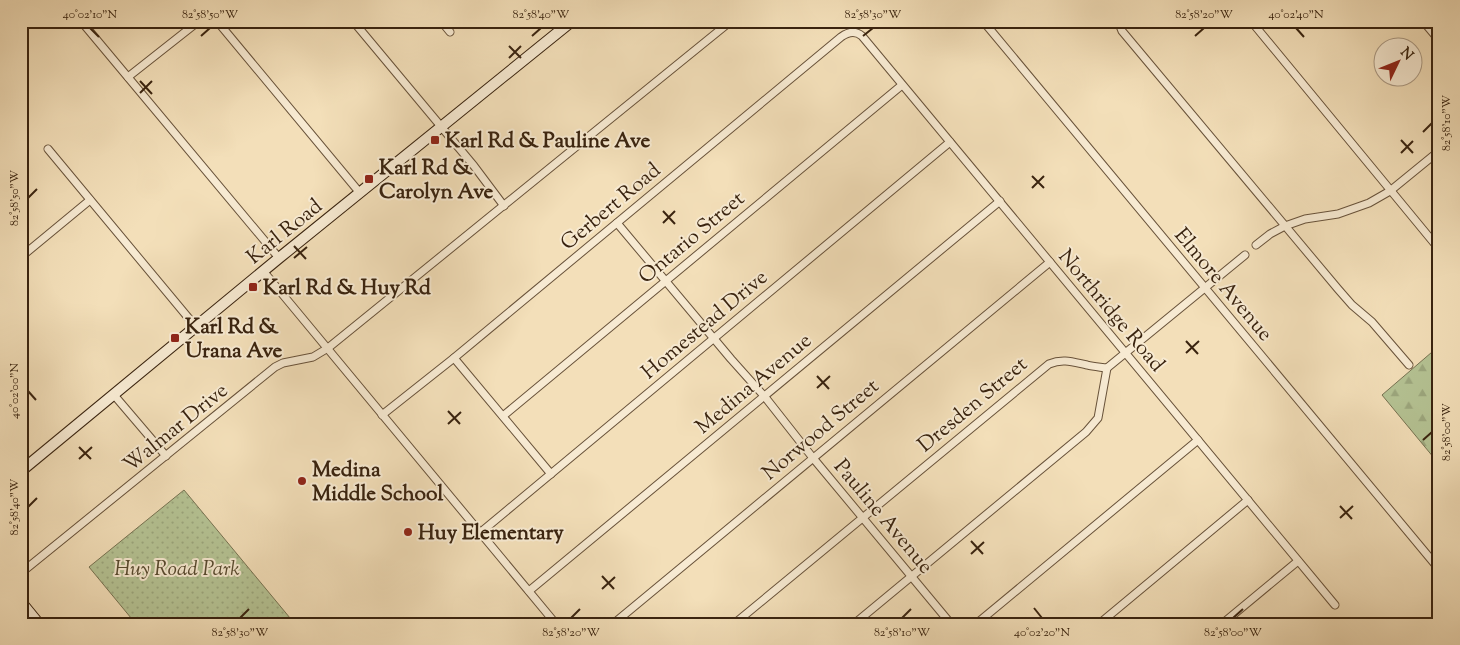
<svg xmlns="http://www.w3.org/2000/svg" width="1460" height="645" viewBox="0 0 1460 645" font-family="'Sorts Mill Goudy',serif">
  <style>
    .forest { fill: url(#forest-firs); stroke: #777352 }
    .park { fill: url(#park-dots); stroke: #777352 }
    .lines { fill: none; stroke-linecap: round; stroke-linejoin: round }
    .street-casing { stroke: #68523a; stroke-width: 9 }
    .secondary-casing { stroke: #39230f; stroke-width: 12 }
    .street { stroke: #f7ead2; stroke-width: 7 }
    .secondary { stroke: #f7ead2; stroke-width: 10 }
    .ticks { fill: none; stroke: #39230f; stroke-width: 2 }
    .poi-dot { fill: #8f2418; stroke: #f7ead2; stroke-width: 2 }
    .labels { text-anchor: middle; stroke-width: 4; stroke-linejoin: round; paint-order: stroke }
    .poi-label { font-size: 21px; font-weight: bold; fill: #39230f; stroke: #f7ead2; text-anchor: start }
    .street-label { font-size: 21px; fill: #39230f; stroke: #f7ead2 }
    .park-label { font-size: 21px; font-style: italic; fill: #584b30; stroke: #f7ead2 }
    .neatline { fill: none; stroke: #39230f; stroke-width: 2 }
    .ticks-label { font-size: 12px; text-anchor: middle; fill: #39230f }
  </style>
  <defs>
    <pattern id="forest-firs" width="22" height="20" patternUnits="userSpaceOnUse" patternTransform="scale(1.25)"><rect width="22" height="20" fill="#b5c394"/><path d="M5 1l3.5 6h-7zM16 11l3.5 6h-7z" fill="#9ca77e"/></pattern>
    <pattern id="park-dots" width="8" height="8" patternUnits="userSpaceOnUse" patternTransform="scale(1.25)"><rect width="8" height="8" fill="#b5c394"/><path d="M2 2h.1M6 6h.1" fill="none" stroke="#9ca77e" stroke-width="1.8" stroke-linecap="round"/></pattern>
  </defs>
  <rect width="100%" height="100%" fill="#f3dfb9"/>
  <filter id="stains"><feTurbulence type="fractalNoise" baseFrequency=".004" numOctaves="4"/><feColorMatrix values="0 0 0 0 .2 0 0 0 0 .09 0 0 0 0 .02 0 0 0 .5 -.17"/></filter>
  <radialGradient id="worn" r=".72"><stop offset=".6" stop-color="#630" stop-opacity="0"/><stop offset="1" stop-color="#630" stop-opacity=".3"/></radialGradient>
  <path class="forest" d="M1439,346v118l-57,-69z"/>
  <path class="park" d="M184,490l111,134h-159l-47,-57z"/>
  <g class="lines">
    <defs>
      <g id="street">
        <path d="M81,21l198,237"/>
        <path d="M217,21l143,172"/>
        <path d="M353,21l121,145 30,40"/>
        <path d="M441,21l9,11"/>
        <path d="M983,21l456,548"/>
        <path d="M1118,21l4,10 216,258 14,16 20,17 37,43"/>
        <path d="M1251,21l188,228"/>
        <path d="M1423,21l16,19"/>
        <path d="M128,77l71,-56"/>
        <path d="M48,149l148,178"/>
        <path d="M617,223l114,136 34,38 48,61 138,166"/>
        <path d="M1256,245l14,-11 15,-8 20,-7 33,-5 31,-11 21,-12 49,-40"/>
        <path d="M21,257l69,-57"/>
        <path d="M264,272l292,352"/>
        <path d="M454,358l97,116"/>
        <path d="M114,395l52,61"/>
        <path d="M382,415l72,-57 387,-321c7,-5 14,-7 21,-1l473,569"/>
        <path d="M503,416l399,-331"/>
        <path d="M481,532l469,-390"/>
        <path d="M21,573l254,-206 8,-4 30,-6 15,-9 403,-327"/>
        <path d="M529,591l471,-390"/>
        <path d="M24,624l9,-8"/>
        <path d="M613,624l437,-362"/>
        <path d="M734,624l315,-260c14,-6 24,-2 38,1 7,2 14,2 20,3l138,-113"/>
        <path d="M854,624l232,-192 12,-14 9,-50"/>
        <path d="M976,624l222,-184"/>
        <path d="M1099,624l149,-124"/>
        <path d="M1222,624l76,-63"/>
      </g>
      <g id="secondary">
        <path d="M21,471l258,-213 293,-237"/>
        <path d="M21,602l18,22"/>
      </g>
    </defs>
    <use href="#street" class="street-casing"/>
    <use href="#secondary" class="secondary-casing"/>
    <use href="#street" class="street"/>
    <use href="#secondary" class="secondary"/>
  </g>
  <path class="ticks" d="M90,28l9,9M1296,28l8,9M201,36l9,-8M532,36l9,-8M863,36l10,-8M1195,36l9,-8M509,46l12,12M509,58l12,-12M140,81l12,13M140,93l12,-12M1423,132l9,-9M1401,140l12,13M1401,153l12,-12M1032,176l12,12M1032,188l12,-12M28,198l9,-9M663,211l12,13M663,223l12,-12M294,246l12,13M294,258l13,-11M1186,341l12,13M1186,353l13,-12M817,376l12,13M817,388l13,-12M28,391l8,9M448,411l12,13M448,424l13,-12M1423,440l9,-8M79,447l12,12M79,459l13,-12M1340,506l12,13M28,507l9,-9M1340,518l13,-12M971,541l12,13M971,554l13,-12M602,576l12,13M602,589l13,-12M1034,608l8,10M240,618l9,-9M571,618l9,-9M902,618l9,-9M1233,618l10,-9"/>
  <g class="poi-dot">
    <rect x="430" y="135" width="10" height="10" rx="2.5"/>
    <rect x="364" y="174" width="10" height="10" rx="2.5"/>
    <rect x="248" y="282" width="10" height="10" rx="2.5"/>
    <rect x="170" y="333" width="10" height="10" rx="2.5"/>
    <circle cx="302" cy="481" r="5"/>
    <circle cx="408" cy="532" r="5"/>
  </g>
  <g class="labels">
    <g class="poi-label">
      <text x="445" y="147">Karl Rd &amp; Pauline Ave</text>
      <text x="379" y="174">Karl Rd &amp;<tspan x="379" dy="24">Carolyn Ave</tspan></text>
      <text x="263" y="294">Karl Rd &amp; Huy Rd</text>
      <text x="185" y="333">Karl Rd &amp;<tspan x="185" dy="24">Urana Ave</tspan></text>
      <text x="312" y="476">Medina<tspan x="312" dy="24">Middle School</tspan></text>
      <text x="418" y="539">Huy Elementary</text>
    </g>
    <g class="street-label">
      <text transform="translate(610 206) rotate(-40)" y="7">Gerbert Road</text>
      <text transform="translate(284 231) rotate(-39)" y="7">Karl Road</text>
      <text transform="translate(691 237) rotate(-40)" y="7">Ontario Street</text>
      <text transform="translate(1224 284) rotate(50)" y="7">Elmore Avenue</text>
      <text transform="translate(1112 310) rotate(50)" y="7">Northridge Road</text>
      <text transform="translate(704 324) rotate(-40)" y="7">Homestead Drive</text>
      <text transform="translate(753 383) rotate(-40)" y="7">Medina Avenue</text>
      <text transform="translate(972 404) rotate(-40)" y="7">Dresden Street</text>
      <text transform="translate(175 427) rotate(-39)" y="7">Walmar Drive</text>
      <text transform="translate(820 429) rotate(-40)" y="7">Norwood Street</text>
      <text transform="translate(884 516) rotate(50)" y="7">Pauline Avenue</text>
    </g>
    <g class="park-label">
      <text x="177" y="575">Huy Road Park</text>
    </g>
  </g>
  <rect width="1460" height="645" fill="none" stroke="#f3dfb9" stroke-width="55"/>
  <g transform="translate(1398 62) rotate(47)"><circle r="24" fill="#f7ead2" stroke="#ab9a84"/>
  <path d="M0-4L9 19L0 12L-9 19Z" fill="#8f2418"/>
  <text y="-8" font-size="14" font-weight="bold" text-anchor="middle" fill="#39230f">N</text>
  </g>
  <rect x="28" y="28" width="1404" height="590" class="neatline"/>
  <g class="ticks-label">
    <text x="90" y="18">40°02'10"N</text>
    <text x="210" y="18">82°58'50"W</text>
    <text x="541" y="18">82°58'40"W</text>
    <text x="873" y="18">82°58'30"W</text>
    <text x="1204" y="18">82°58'20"W</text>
    <text x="1296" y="18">40°02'40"N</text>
    <text transform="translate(1446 123) rotate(-90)" y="4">82°58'10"W</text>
    <text transform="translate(14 198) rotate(-90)" y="4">82°58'50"W</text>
    <text transform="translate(14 391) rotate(-90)" y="4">40°02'00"N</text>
    <text transform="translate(1446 432) rotate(-90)" y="4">82°58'00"W</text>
    <text transform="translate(14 507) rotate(-90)" y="4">82°58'40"W</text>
    <text x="240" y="636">82°58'30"W</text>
    <text x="571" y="636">82°58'20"W</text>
    <text x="902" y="636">82°58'10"W</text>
    <text x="1042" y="636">40°02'20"N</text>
    <text x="1233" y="636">82°58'00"W</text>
  </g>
  <rect width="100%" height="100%" filter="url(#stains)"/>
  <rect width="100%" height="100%" fill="url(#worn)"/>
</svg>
